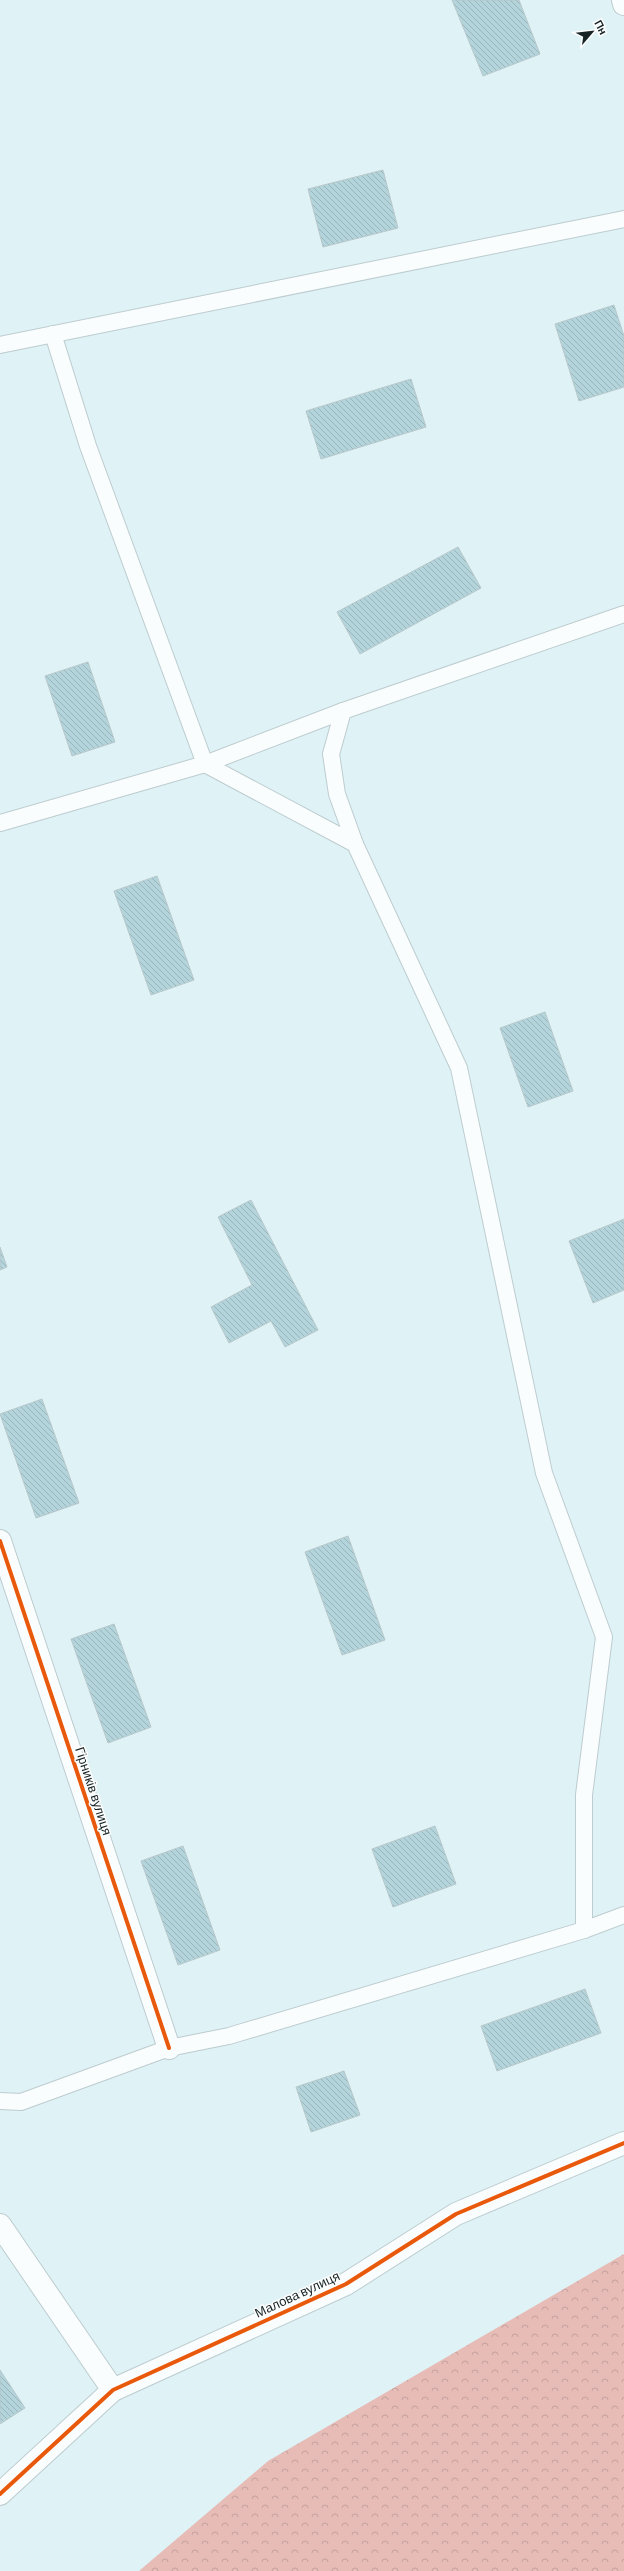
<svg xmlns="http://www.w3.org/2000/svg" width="624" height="2571" viewBox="0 0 624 2571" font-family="Barlow,sans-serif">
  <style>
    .forest { fill: url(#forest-crowns) }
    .building { fill: url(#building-back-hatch); stroke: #b9c8cb }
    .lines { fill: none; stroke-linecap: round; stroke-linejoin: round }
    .service-casing { stroke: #bdcccf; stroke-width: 18 }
    .minor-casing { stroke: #bdcccf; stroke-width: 24 }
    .service { stroke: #fafdfe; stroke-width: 16 }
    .minor { stroke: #fafdfe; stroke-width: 22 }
    .cycleway-casing { stroke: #fefefe; stroke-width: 6 }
    .cycleway { stroke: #e8590c; stroke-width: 4 }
    .labels { text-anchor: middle; stroke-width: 3; stroke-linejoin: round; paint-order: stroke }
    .street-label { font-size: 13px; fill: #172426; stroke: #fefefe }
  </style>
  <defs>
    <pattern id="forest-crowns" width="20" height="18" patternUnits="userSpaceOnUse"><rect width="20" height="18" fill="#e7bcb7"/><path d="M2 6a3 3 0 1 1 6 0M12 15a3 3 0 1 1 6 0" fill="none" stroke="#c5a19d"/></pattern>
    <pattern id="building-back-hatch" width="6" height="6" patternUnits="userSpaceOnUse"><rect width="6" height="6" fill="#b2d4da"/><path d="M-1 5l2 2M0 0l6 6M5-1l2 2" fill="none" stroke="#98b6bb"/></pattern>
  </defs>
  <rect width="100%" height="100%" fill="#dff2f6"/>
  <path class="forest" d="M624,2254v317h-485l129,-110z"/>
  <g class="building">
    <path d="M452,0h67l21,54 -57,22z"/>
    <path d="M383,170l15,58 -75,19 -15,-58z"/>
    <path d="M614,305l10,31v51l-45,14 -24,-77z"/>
    <path d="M411,379l15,48 -105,32 -15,-48z"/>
    <path d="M458,547l23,41 -121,66 -23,-42z"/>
    <path d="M88,662l27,80 -43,14 -27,-80z"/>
    <path d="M157,876l37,104 -43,15 -37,-104z"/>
    <path d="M545,1012l28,79 -45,16 -28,-79z"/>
    <path d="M251,1200l67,130 -33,17 -14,-26 -42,22 -18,-36 41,-22 -34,-68z"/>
    <path d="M624,1219v71l-31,13 -24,-62z"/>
    <path d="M0,1247l7,20 -7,3z"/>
    <path d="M42,1399l37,104 -43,15 -36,-104z"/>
    <path d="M348,1536l37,104 -43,15 -37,-103z"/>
    <path d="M114,1624l37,103 -43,16 -37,-104z"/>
    <path d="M435,1826l21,58 -63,23 -21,-58z"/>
    <path d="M183,1846l37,104 -42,15 -37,-104z"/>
    <path d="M585,1989l16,44 -104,38 -16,-45z"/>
    <path d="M344,2071l16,44 -49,17 -15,-45z"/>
    <path d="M0,2370l25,38 -25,16z"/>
  </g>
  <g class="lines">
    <defs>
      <g id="service">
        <path d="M53,334l35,112 117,318 150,80 104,224 85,405 60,164 -20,158v135"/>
        <path d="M0,345l624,-126"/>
        <path d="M343,711l-12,43 6,40 18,50"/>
        <path d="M0,823l205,-59 138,-53 281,-97"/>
        <path d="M0,2101l21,1 148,-54 60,-12 355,-106 40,-15"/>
      </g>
      <g id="minor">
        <path d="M623,0l1,4"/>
        <path d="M0,1541l169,507"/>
        <path d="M0,2225l113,165"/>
        <path d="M0,2494l113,-104 233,-106 110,-70 168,-71"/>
      </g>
    </defs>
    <use href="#service" class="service-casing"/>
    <use href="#minor" class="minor-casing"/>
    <use href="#service" class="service"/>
    <use href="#minor" class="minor"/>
    <defs>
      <g id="cycleway">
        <path d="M0,1541l169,507"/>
        <path d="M0,2494l113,-104 233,-106 110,-70 168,-71"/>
      </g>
    </defs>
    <use href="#cycleway" class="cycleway-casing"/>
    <use href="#cycleway" class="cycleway"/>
  </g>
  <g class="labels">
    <g class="street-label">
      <text transform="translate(94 1791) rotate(72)" y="5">Гірників вулиця</text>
      <text transform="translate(297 2294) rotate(-25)" y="5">Малова вулиця</text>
    </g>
  </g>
  <g transform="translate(592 32) rotate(62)" stroke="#fefefe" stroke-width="3" paint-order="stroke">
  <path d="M0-3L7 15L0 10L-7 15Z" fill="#172426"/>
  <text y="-6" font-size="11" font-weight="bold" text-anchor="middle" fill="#172426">Пн</text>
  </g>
</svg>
